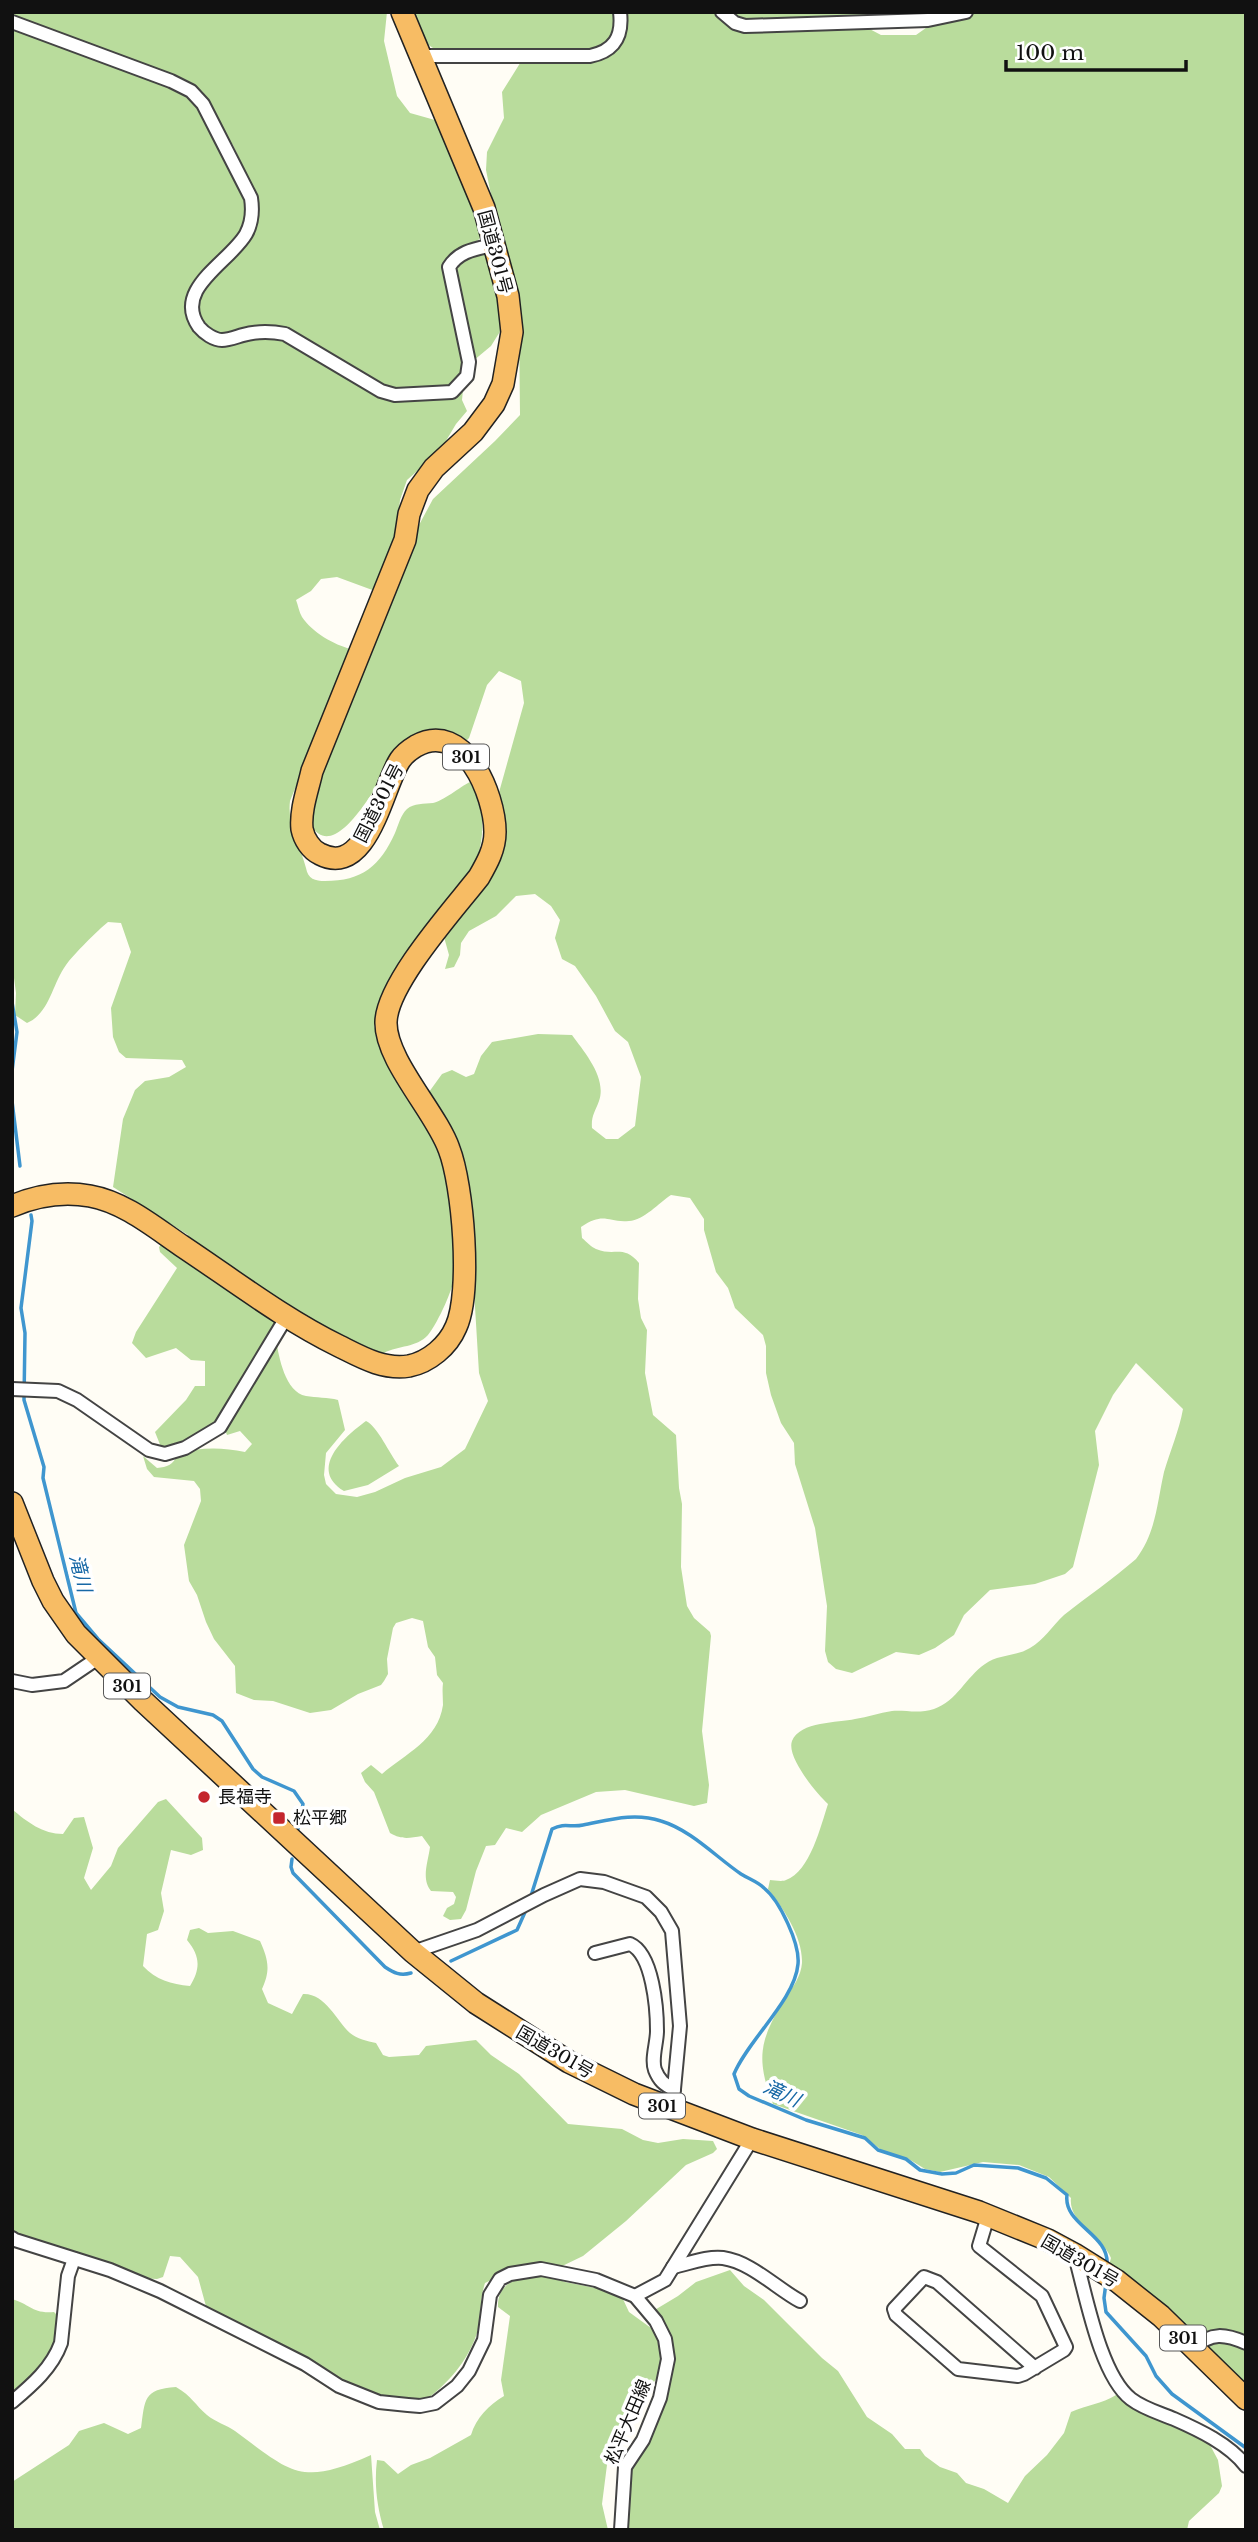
<svg xmlns="http://www.w3.org/2000/svg" width="1258" height="2542" viewBox="0 0 1258 2542" font-family="'Libre Baskerville','Noto Sans JP',serif">
  <style>
    .forest { fill: #b9dc9c }
    .lines { fill: none; stroke-linecap: round; stroke-linejoin: round }
    .stream { stroke: #3f96cf; stroke-width: 3.5 }
    .minor-casing { stroke: #444; stroke-width: 16 }
    .trunk-casing { stroke: #222; stroke-width: 24 }
    .minor { stroke: #fff; stroke-width: 12 }
    .trunk { stroke: #f7bc64; stroke-width: 21 }
    .poi-dot { fill: #c4262e; stroke: #fff; stroke-width: 2.5 }
    .labels { text-anchor: middle; stroke-width: 7; stroke-linejoin: round; paint-order: stroke }
    .shield { fill: #fff; stroke: #585858; stroke-width: 2 }
    .shield-label { font-size: 16px; font-weight: bold; fill: #111 }
    .street-label { font-size: 18px; fill: #111; stroke: #fff }
    .poi-label { font-size: 18px; fill: #111; stroke: #fff; text-anchor: start }
    .water-label { font-size: 19px; font-style: italic; fill: #1768a6; stroke: #fff }
  </style>
  <rect width="100%" height="100%" fill="#fffdf5"/>
  <g class="forest">
    <path d="M12,12h375l-3,29 13,55 13,17 32,9 22,49 18,65c-15,18 -30,3 -38,35l19,89v11l-11,16 -50,3 -22,-4 -82,-50 -85,-3 -14,-14 -2,-16 8,-17 44,-48 6,-46 -22,-47 -10,-13 -17,-32 -194,-83z"/>
    <path d="M409,12h208c-3,25 -5,31 -29,39l-149,1 -18,-12z"/>
    <path d="M625,12h92l6,7 139,6 19,10h35l17,-12 41,-11h272v2328l-47,-1 -90,-74 2,-7c-9,-22 -43,-35 -40,-60l-22,-21 -30,-12 -36,-3 -43,10 -15,-3 -18,-11 -23,-6 -22,-17 -89,-31c-18,-47 -13,-65 13,-107 7,-10 15,-21 16,-34 1,-26 -19,-55 -34,-74l2,-9c4,0 12,2 16,0 24,-8 35,-55 42,-76 -11,-10 -42,-47 -36,-63 8,-20 46,-18 63,-22 13,-2 24,-6 37,-8 14,-1 27,3 42,-2 23,-8 32,-32 51,-45 14,-10 30,-7 45,-16 14,-8 22,-22 34,-33 24,-19 49,-36 72,-56 20,-26 21,-56 28,-87 6,-21 15,-41 19,-63l-47,-46 -23,32 -18,36 4,34 -26,102 -8,7 -30,10 -45,6 -26,25 -10,20 -19,13 -16,7 -23,-3 -44,21 -16,-4 -8,-7 -3,-11 2,-45 -12,-78 -20,-64 -1,-21 -13,-20 -10,-28 -5,-22v-27l-3,-11 -28,-27 -7,-20 -12,-16 -12,-42v-11l-14,-21 -19,-3c-12,8 -27,25 -42,26 -22,2 -24,-10 -48,6l1,11c5,4 9,9 14,11 19,8 27,-5 43,14l-1,36 3,19 6,12 -2,43 8,42 23,20 3,53 3,16 -1,63 6,39 7,12 16,14 1,4 -9,95 7,54 -2,18 -13,3 -69,-16 -29,2 -55,23 -19,17 -16,-4 -11,17 -9,1 -10,25 -10,39 -5,9 -11,1 -7,-4 4,-8 7,-4 2,-7 -3,-5 -22,-1c-10,-12 -3,-29 -1,-44l-8,-11c-13,2 -20,4 -32,-3l-16,-41 -9,-10 -4,-9 10,-8 11,9c23,-20 56,-34 61,-69 0,-7 -1,-14 0,-22l-6,-8 -2,-18 -7,-10 -5,-26 -11,-3 -16,5 -3,5 -6,31 1,15 -4,7 -3,4 -23,9 -27,16 -21,3 -37,-12 -19,-1 -18,-7 -1,-27 -21,-27 -8,-17 -9,-27 -8,-14 -5,-36 17,-44 -1,-12 -6,-8 -40,-4 -7,-8 -4,-13 14,12c10,-1 17,-3 20,-14 23,-7 44,-7 68,-2l7,-8 -12,-13 -13,4 -3,-8 52,-87c3,17 9,52 30,56 10,2 22,1 32,4l7,30 -19,23 -2,22 2,9 10,10 21,3 18,-5 30,-14 36,-11 24,-18 23,-48 -9,-28 -9,-149 -29,-112 -12,-20 13,-18 10,-4 14,7 8,-3 7,-18 11,-14 46,-8 34,1c13,18 35,43 27,66 -4,11 -8,15 -7,27l14,11h12l17,-13 6,-49 -13,-35 -13,-11 -19,-35 -21,-30 -13,-7 -7,-21 5,-18 -9,-14 -16,-12 -19,2 -20,20 -27,15 -8,12 -1,12 -6,12 -9,2 4,-14 -5,-18 59,-92 2,-28 -7,-21 26,-93 -3,-22 -22,-10 -12,14 -18,53 -5,5 -69,13c-13,19 -59,112 -84,69l7,-50 101,-250 14,-26 62,-58 25,-26 -1,-96 -14,-74 -15,-55 -4,-20 1,-18 17,-34 -2,-26 20,-32 77,-1c26,-9 26,-22 26,-47z"/>
    <path d="M728,12h224l-206,9 -9,-1z"/>
    <path d="M12,26l174,67 14,12 45,94 2,11 -4,20 -52,62 10,45h75l18,7 68,43 17,8 79,-2 5,-3 -1,10 5,11 -11,13 -16,27 -33,29 -7,20 -4,37 -21,54 -38,-14 -16,2 -10,12 -15,9c2,5 3,12 6,17 10,15 32,28 49,32l-61,152c-3,26 10,43 16,67 2,11 9,13 19,13 37,0 55,-15 70,-48 3,-7 6,-19 12,-24 7,-6 17,-5 26,-6 10,-2 27,-16 37,-21 15,27 15,50 7,78l-91,127 -12,39 6,15c18,31 39,61 55,93 16,33 16,70 19,105 1,10 4,23 2,33 -3,17 -17,49 -28,63 -12,13 -29,10 -44,18l-17,-4 -52,-27 -128,-83 1,-4 -75,-48 10,-68 12,-29 10,-9 24,-4 17,-10 -4,-7 -56,-2 -7,-6 -6,-15 -2,-29 20,-56 -10,-29 -13,-1c-10,8 -35,33 -42,43 -14,19 -16,48 -39,58l-12,-8 1,-22 -4,-30z"/>
    <path d="M478,255h8l8,7 7,68 -10,16 -18,15c-4,-19 -25,-82 -14,-96 5,-6 12,-8 19,-10z"/>
    <path d="M163,1243l117,78 -59,101 -35,20 -25,5 -6,-15 31,-32 9,-14h10v-25l-14,-1 -15,-12 -30,10 -14,-15 4,-11 41,-64 -17,-16 -1,-5z"/>
    <path d="M366,1421c12,6 23,32 33,45l-31,19 -24,6c-36,-22 0,-54 22,-70z"/>
    <path d="M166,1799l36,39 1,12 -12,5 -20,-5 -10,43 3,18 -6,19 -11,4 -4,32c13,14 28,18 47,20 11,-18 10,-30 -3,-46l3,-10 9,-2 9,5 25,-2 27,10c8,18 11,29 2,48l6,14 24,11 11,-20c22,-1 33,26 47,39 7,6 17,8 26,10l7,12 6,2 30,-2 7,-9 50,-6 15,15 28,19 49,50 54,5 21,11 15,3 25,-4 30,2 4,8 -4,4 -27,12 -60,56 -43,35 -27,13 -44,1 -27,13c-6,18 -3,34 -8,50 -9,28 -30,52 -54,69l-41,-4 -24,-7 -151,-81 -9,-33 -18,-20 -10,-1 -7,21 -6,2 -20,-1 -121,-41 -4,-6v-422c15,13 31,25 51,25l11,-16 10,-1 9,31 -9,30 7,12 20,-24 7,-18 40,-46z"/>
    <path d="M730,2270l14,16 20,14 58,58 16,13 29,46 25,17 13,15h15l5,7 15,11 17,6 9,10 18,6 24,14 17,-27 22,-21 17,-22 7,-21c15,-7 31,-8 45,-17l56,27 38,23 8,15 4,26 -3,7 -30,28 -2,9h-562l1,-54 43,-104 -16,-61 25,-15 18,-14z"/>
    <path d="M545,2274l20,8 46,9 11,6 7,15 22,16 11,18 2,15 -4,14 -7,8 -12,-1 -7,6 -26,69 -6,47 6,26h-224c-7,-23 -10,-46 -7,-70l7,1 14,13 13,-9 19,-7 41,-23c5,-17 18,-30 33,-39l-3,-16 9,-64 -12,-9c-1,-28 26,-30 47,-33z"/>
    <path d="M12,2299c18,5 20,15 42,13l6,6 -1,24 -9,16 -38,40z"/>
    <path d="M1212,2340l34,6v42l-41,-40z"/>
    <path d="M176,2387c16,9 19,18 31,28 8,7 20,10 28,16 58,43 66,55 136,24l4,57 5,18h-368v-48l57,-37 10,-14 25,-8 24,11 13,-6c4,-28 2,-39 35,-41z"/>
  </g>
  <g class="lines">
    <g class="stream">
      <path d="M12,1002l5,30 -5,39"/>
      <path d="M12,1101l8,65"/>
      <path d="M31,1215l1,6 -11,87 4,25 -1,67 20,67 -1,11 33,135 22,26 62,58 18,10 35,8 9,6 31,48 9,8 32,14 9,13 -5,25"/>
      <path d="M292,1859l-1,8 2,6 92,94c9,6 15,9 26,6"/>
      <path d="M530,1899l22,-70c14,-7 18,-1 31,-4 26,-5 51,-13 78,-4 30,9 55,36 80,53 8,5 17,8 23,14 16,13 36,56 34,76 -3,36 -50,76 -64,110l5,15 10,7 57,24 59,18 13,12 28,9 14,11 22,4 14,-1 18,-8 44,3 28,10 21,17c-4,30 43,39 40,70"/>
      <path d="M451,1961l66,-31 9,-20"/>
      <path d="M1106,2283l-2,15 2,14 40,44 10,20 16,18 74,54"/>
    </g>
    <defs>
      <g id="minor">
        <path d="M722,12l13,11 10,3 183,-6 38,-8"/>
        <path d="M12,22l159,59 20,10 12,13 48,94c2,13 1,25 -5,36 -16,28 -74,55 -47,93 5,6 15,13 23,13 6,0 14,-3 21,-5 14,-4 27,-4 42,-1l96,57 14,4 57,-3 15,-16 2,-14 -20,-95c10,-16 26,-18 44,-22"/>
        <path d="M422,56h168c24,-5 33,-19 30,-44"/>
        <path d="M12,1389l46,2 19,9 72,50 16,4 20,-6 35,-21 67,-111"/>
        <path d="M12,1681l20,4 32,-4 34,-23"/>
        <path d="M413,1952l64,-22 67,-35 36,-16 24,3 42,15 15,15 11,19 8,95 -8,84"/>
        <path d="M595,1953l35,-9c23,10 27,65 27,87 0,12 -6,28 -2,39 4,10 9,15 19,19"/>
        <path d="M988,2216l-9,30 63,50 24,51 -2,3 -40,24 -6,2 -60,-7 -62,-54 -2,-6 30,-32 13,5 98,86"/>
        <path d="M12,2238l3,2 95,30 50,21 145,73 34,22 40,16 29,3 12,1 15,-3 22,-17 12,-15 15,-31 6,-45 10,-16 10,-5 31,-5 55,11 39,16 21,25 9,18 3,20 -8,39 -17,42 -18,27 -4,63"/>
        <path d="M1075,2256c11,39 25,119 56,143 13,10 29,14 43,20 25,11 55,25 72,47"/>
        <path d="M673,2267c15,-3 34,-11 50,-9 28,4 53,30 77,43"/>
        <path d="M635,2296l30,-16 87,-141"/>
        <path d="M1194,2348c17,-16 31,-14 52,-5"/>
        <path d="M12,2402c20,-17 40,-34 49,-59l7,-67 6,-17"/>
      </g>
      <g id="trunk">
        <path d="M12,1206c26,-11 50,-15 78,-10 34,6 64,31 92,50 51,34 102,73 157,100 22,11 44,24 70,20 20,-4 39,-20 47,-39 16,-35 7,-142 -7,-178 -13,-37 -64,-89 -63,-127 1,-39 68,-113 93,-145 8,-14 16,-28 16,-45 0,-37 -31,-113 -79,-86 -5,3 -12,8 -16,14 -17,25 -32,119 -80,94 -9,-4 -16,-15 -18,-25 -2,-19 6,-40 10,-58l93,-231 4,-26 9,-24 16,-22 39,-36 21,-28 9,-20 9,-52 -4,-36 -24,-88 -82,-196"/>
        <path d="M12,1503l31,78 10,20 23,33 67,67 270,251 63,51 93,59 65,32 118,45 227,73 69,28 26,14 43,27 44,35 85,83"/>
      </g>
    </defs>
    <use href="#minor" class="minor-casing"/>
    <use href="#trunk" class="trunk-casing"/>
    <use href="#minor" class="minor"/>
    <use href="#trunk" class="trunk"/>
  </g>
  <g class="poi-dot">
    <circle cx="204" cy="1797" r="7"/>
    <rect x="272" y="1811" width="14" height="14" rx="3.5"/>
  </g>
  <g class="labels">
    <g class="shield">
      <rect x="443" y="744.5" width="46" height="25" rx="5"/>
      <rect x="104" y="1673.5" width="46" height="25" rx="5"/>
      <rect x="639" y="2093.5" width="46" height="25" rx="5"/>
      <rect x="1160" y="2325.5" width="46" height="25" rx="5"/>
    </g>
    <g class="shield-label">
      <text x="466" y="763">301</text>
      <text x="127" y="1692">301</text>
      <text x="662" y="2112">301</text>
      <text x="1183" y="2344">301</text>
    </g>
    <g class="street-label">
      <text transform="translate(495 252) rotate(75)" y="6">国道301号</text>
      <text transform="translate(379 803) rotate(-63)" y="6">国道301号</text>
      <text transform="translate(555 2052) rotate(30)" y="6">国道301号</text>
      <text transform="translate(1080 2261) rotate(30)" y="6">国道301号</text>
      <text transform="translate(628 2422) rotate(-67)" y="6">松平大田線</text>
    </g>
    <g class="poi-label">
      <text x="218" y="1803">長福寺</text>
      <text x="293" y="1824">松平郷</text>
    </g>
    <g class="water-label">
      <text transform="translate(81 1573) rotate(76)" y="7">滝川</text>
      <text transform="translate(782 2093) rotate(25)" y="7">滝川</text>
    </g>
  </g>
  <rect width="1258" height="2542" fill="none" stroke="#111111" stroke-width="28"/>
  <path d="M1006 60v10h180v-10" fill="none" stroke="#111111" stroke-width="3.5"/>
  <text x="1016" y="60" font-size="21" fill="#111111" stroke="#ffffff" stroke-width="5" paint-order="stroke">100 m</text>
</svg>
